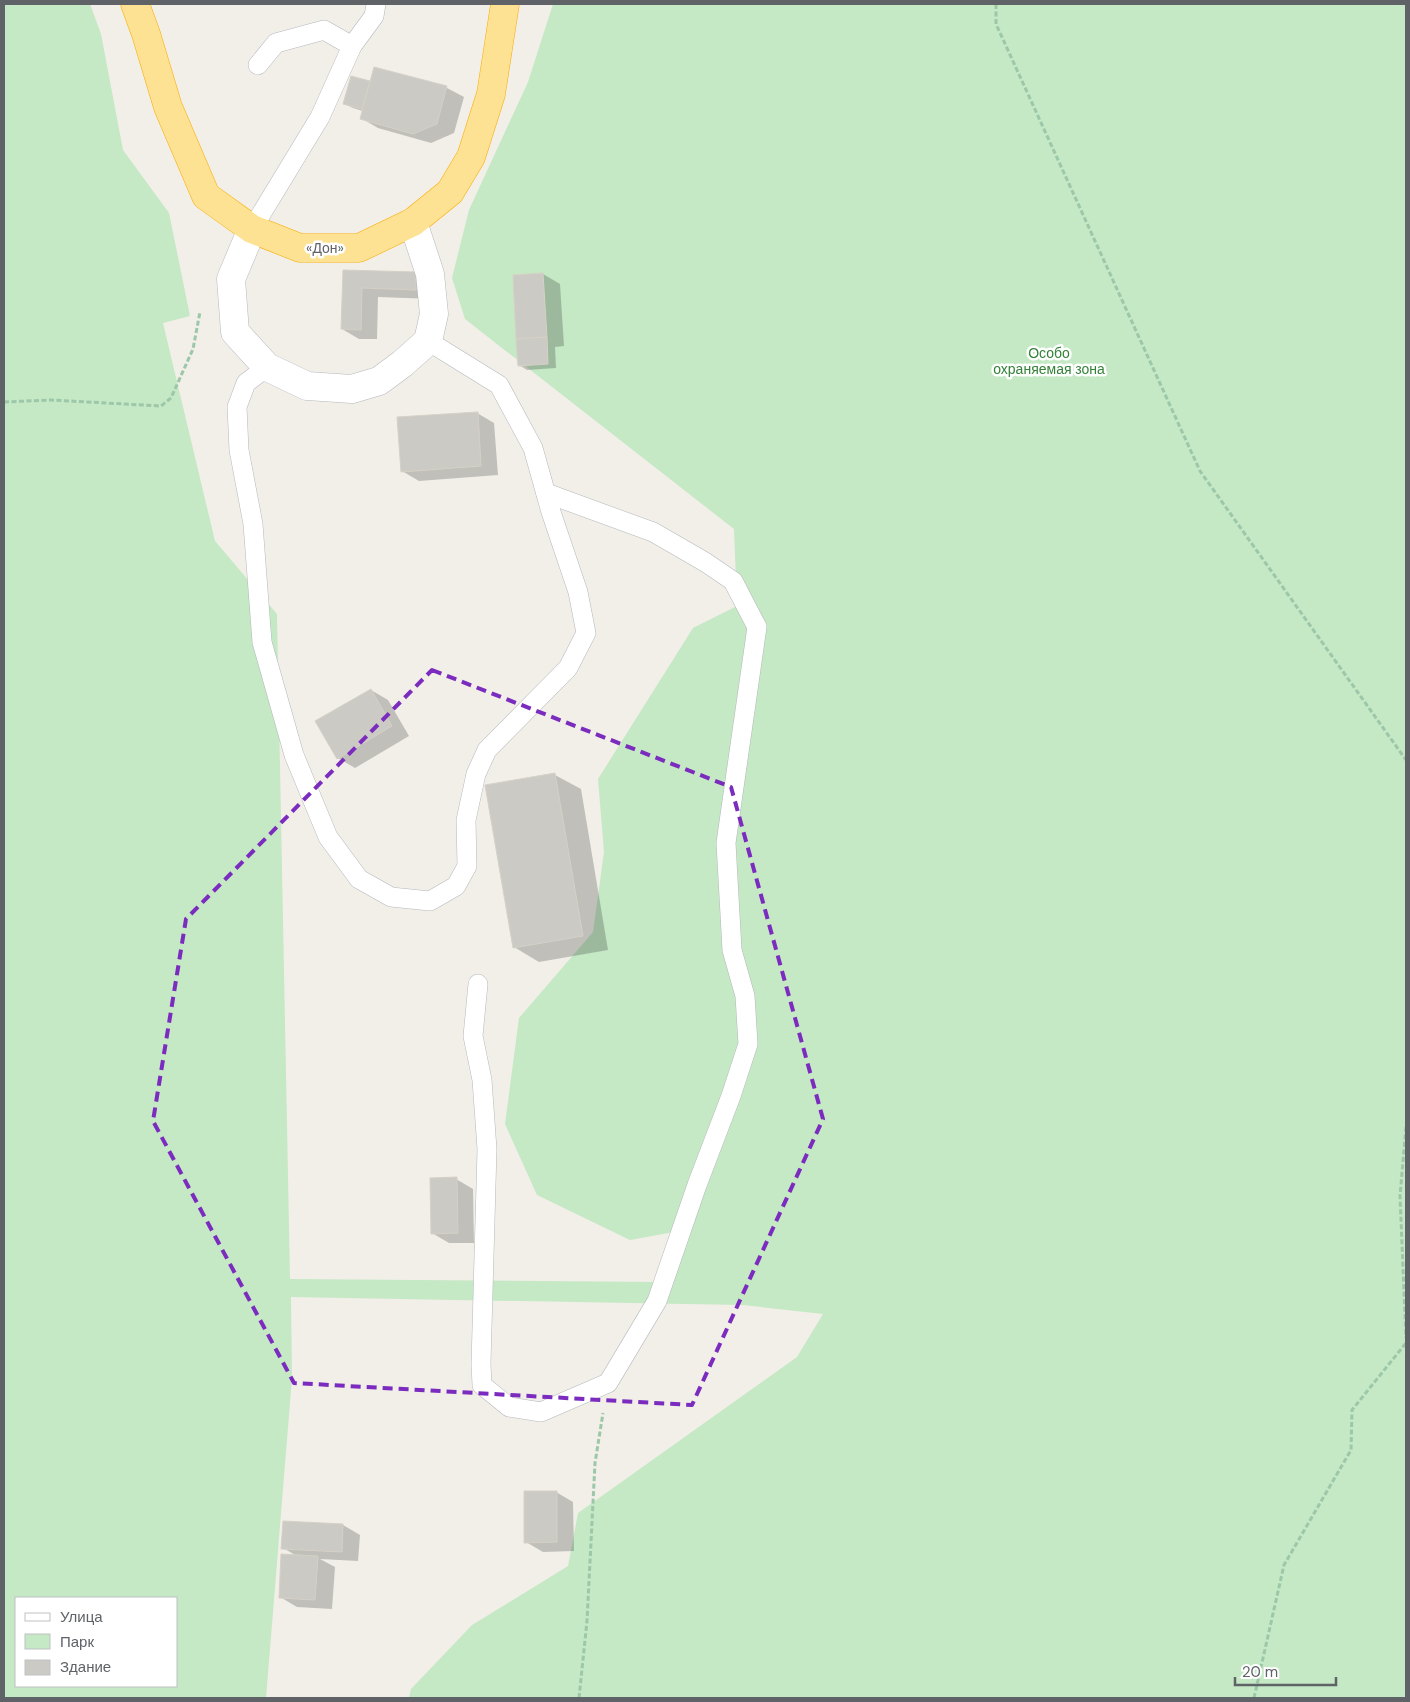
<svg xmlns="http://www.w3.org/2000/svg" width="1410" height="1702" viewBox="0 0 1410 1702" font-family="'DM Sans',sans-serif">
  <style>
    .green { fill: #c5e8c5; fill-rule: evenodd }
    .shadow { fill: #0003 }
    .building { fill: #cccac5; stroke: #d6d1c6 }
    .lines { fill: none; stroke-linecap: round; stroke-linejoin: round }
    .lane-casing { stroke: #b5b8bc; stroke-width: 20 }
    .street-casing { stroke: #b5b8bc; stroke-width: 29 }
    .highway-casing { stroke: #f9ab00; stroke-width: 29 }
    .path { stroke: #9cc7a9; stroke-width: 3; stroke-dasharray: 5 2.5; stroke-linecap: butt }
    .lane { stroke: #fff; stroke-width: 19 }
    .street { stroke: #fff; stroke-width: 28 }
    .highway { stroke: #fde293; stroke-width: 28 }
    .marked { fill: none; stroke: #7b2cbf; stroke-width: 4; stroke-dasharray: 10 6; stroke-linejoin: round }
    .labels { text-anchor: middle; stroke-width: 5; stroke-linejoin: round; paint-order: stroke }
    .street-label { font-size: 14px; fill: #5f6368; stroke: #fff }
    .park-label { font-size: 14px; fill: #348238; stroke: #fff }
  </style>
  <rect width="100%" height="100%" fill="#f1efe8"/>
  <path class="green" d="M4,4h86l11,30 22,116 46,63 21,103 -27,7 52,218 62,73 13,665 368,3 16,-50 -44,8 -93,-45 -32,-71 14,-106 74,-86 11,-80 -6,-73 95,-151 44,-22 -3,-77 -269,-210 -13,-41 17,-68 59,-128 25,-78h853v1694h-997l2,-9 61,-64 96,-59 10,-53 219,-156 26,-43 -80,-9 -452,-8 1,81 -26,320h-262zM16,1598h160v88h-160z"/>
  <g class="shadow">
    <path d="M352,77l19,5 76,6 17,9 -10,36 -23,10 -53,-15 -17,-10 2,-7 -10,-3 -8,-4z"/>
    <path d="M344,272l72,2 17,25 -55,-2 -1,42h-18l-17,-10z"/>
    <path d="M543,274l17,10 4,62 -9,1 1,21 -29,2 -8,-5z"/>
    <path d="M477,413l17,10 4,52 -79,6 -17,-10z"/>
    <path d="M371,690l17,10 21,36 -54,32 -17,-10z"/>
    <path d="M555,775l26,14 27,161 -69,12 -25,-15z"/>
    <path d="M456,1179l17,10 1,54h-25l-17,-10z"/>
    <path d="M556,1492l17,10 1,49 -31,1 -17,-10z"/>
    <path d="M343,1525l17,10 -2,26 -38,-2 15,8 -3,42 -35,-2 -17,-10 17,-41 -14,-8z"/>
  </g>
  <g class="building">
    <path d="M374,67l73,19 -10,38 -24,10 -53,-15z"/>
    <path d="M351,76l19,5 -8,28 -19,-5z"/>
    <path d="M343,270l73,2v18l-54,-2 -1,42 -20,-1z"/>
    <path d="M543,273l4,64 -31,2 -3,-64z"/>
    <path d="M547,337l1,27 -30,2 -2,-27z"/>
    <path d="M478,412l3,54 -80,6 -4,-55z"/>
    <path d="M371,689l21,37 -55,33 -22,-38z"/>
    <path d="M555,773l28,163 -70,12 -28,-163z"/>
    <path d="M457,1177l1,56 -27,1 -1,-56z"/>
    <path d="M524,1491h33v51l-33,1z"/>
    <path d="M283,1521l60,3 -1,28 -61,-3z"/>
    <path d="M281,1554l37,2 -3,44 -36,-2z"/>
  </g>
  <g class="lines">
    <defs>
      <g id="lane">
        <path d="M258,65l18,-22 48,-13 28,16"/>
        <path d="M252,229l68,-112 32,-71 22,-30 2,-12"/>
        <path d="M267,367l-21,16 -9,24 2,43 14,74 9,118 32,113 34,82 31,42 32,18 39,4 26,-15 11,-20 -1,-46 10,-46 11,-24 81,-82 18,-35 -8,-41 -27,-80 -18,-64 -34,-63 -71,-44"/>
        <path d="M478,984l-5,52 9,44 5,69 -6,215 1,21 27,22 32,5 67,-29 49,-82 40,-116 34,-89 17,-52 -3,-48 -13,-46 -6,-107 31,-216 -24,-46 -28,-19 -52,-30 -107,-39"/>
      </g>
      <path id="street" d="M252,229l-21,50 4,53 32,35 40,19 45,3 27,-8 23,-17 26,-23 6,-27 -4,-40 -17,-52"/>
      <path id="highway" d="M135,4l11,30 22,73 38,89 46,33 48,19h59l54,-26 37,-30 21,-35 20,-63 14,-90"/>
    </defs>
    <use href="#lane" class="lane-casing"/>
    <use href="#street" class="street-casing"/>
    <use href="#highway" class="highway-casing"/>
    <g class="path">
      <path d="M996,4v20l204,447 206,289"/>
      <path d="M4,402l47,-2 110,6 10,-8 22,-49 7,-37"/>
      <path d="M1406,1127l-6,69 6,142"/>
      <path d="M579,1698l8,-77 8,-158 8,-50"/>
      <path d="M1254,1698l30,-133 67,-115 1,-40 54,-67"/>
    </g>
    <use href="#lane" class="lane"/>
    <use href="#street" class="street"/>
    <use href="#highway" class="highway"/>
  </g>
  <path class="marked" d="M432,670l299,117 92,332 -131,286 -398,-22 -141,-262 33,-202z"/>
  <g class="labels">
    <g class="street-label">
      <text x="325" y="253">«Дон»</text>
    </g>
    <g class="park-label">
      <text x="1049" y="358">Особо<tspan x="1049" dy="16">охраняемая зона</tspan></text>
    </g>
  </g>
  <rect width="1410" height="1702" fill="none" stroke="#5f6368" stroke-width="10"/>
  <rect x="15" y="1597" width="162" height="90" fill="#ffffff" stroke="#bfc1c3"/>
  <rect x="25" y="1613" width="25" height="8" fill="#ffffff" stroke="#bfc1c3"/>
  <text x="60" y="1622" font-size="15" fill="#5f6368">Улица</text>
  <rect x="25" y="1634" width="25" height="15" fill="#c5e8c5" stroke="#bfc1c3"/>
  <text x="60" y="1647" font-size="15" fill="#5f6368">Парк</text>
  <rect x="25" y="1660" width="25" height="15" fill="#cccac5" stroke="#bfc1c3"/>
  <text x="60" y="1672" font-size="15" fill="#5f6368">Здание</text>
  <path d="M1235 1677v8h101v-8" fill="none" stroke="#5f6368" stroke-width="2.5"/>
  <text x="1242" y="1677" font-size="15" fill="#5f6368" stroke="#ffffff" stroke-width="4" paint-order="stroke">20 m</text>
</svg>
